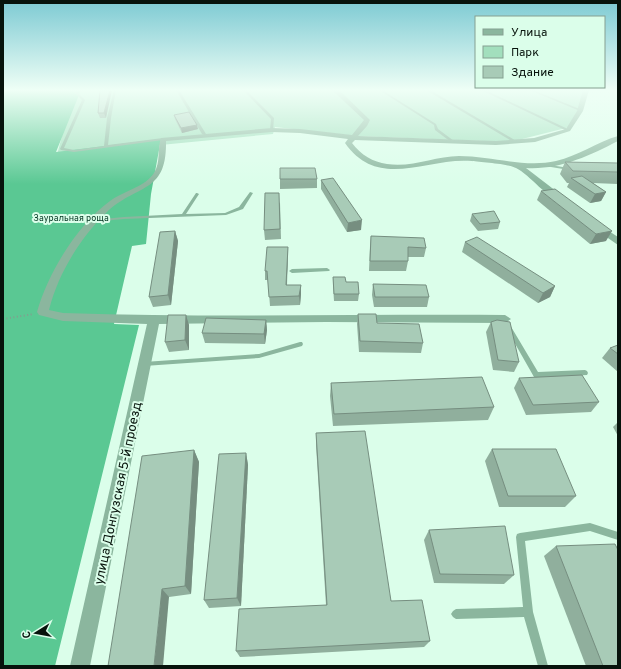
<svg xmlns="http://www.w3.org/2000/svg" width="621" height="669" viewBox="0 0 621 669" font-family="Overpass,sans-serif">
  <style>
    .green { fill: #a2dfbd }
    .forest { fill: #5ac893 }
    .lines { fill: none; stroke-linecap: round; stroke-linejoin: round }
    .path { stroke: #849d8f; stroke-width: 2; stroke-dasharray: 1 2.5; stroke-linecap: butt }
    .lane { fill: #8bb69e; fill-rule: evenodd }
    .street { fill: #8bb69e; fill-rule: evenodd }
    .wall { fill: #90af9d }
    .shaded-wall { fill: #768e80 }
    .building { fill: #a8cbb7; stroke: #768e80 }
    .labels { text-anchor: middle; stroke-width: 4; stroke-linejoin: round; paint-order: stroke }
    .far-park-label { font-size: 9px; fill: #023420; stroke: #dbfeea }
    .near-street-label { font-size: 13px; fill: #07130c; stroke: #dbfeea }
  </style>
  <rect width="100%" height="100%" fill="#dbfeea"/>
  <path class="green" d="M74,90h511l1,2 -16,35 -60,15 -154,-6 -81,-9 -2,7 -216,21z"/>
  <path class="forest" d="M3,90h78l-25,62 105,-13 -10,55 -5,50 -14,2 -18,78 25,1 -84,341h-52z"/>
  <g class="lines">
    <path class="path" d="M3,319l31,-5"/>
    <g class="lane">
      <path d="M72,90h3l10,10 -21,48 10,2 30,-4 3,-28 7,-28h2l-5,28 -3,27 55,-7 2,1 -2,1 -89,12 -13,-2 -1,-1 22,-49z"/>
      <path d="M176,90h3l27,44 -1,1 -3,-1z"/>
      <path d="M243,90h3l28,28 -1,13 -3,-1 1,-11z"/>
      <path d="M379,90h3l54,34 2,5 16,12 -3,1 -16,-12 -1,-5z"/>
      <path d="M426,90h4l88,52 -3,1z"/>
      <path d="M481,90h4l85,40 -3,1z"/>
      <path d="M529,90h4l49,20 -2,1z"/>
      <path d="M544,164l25,4 2,1 -2,1 -24,-4 -2,-1z"/>
      <path d="M250,192l3,1 -10,16 -17,6 -102,4 -32,3 -2,-1 2,-1 32,-3 58,-3 14,-21h1l2,1 -13,20 39,-1 14,-6z"/>
      <path d="M327,268l3,2 -1,1 -37,2 -3,-2 3,-2z"/>
      <path d="M508,324l2,1 28,47 47,-2 2,1 1,2 -1,2 -51,3 -2,-1 -29,-51z"/>
      <path d="M300,342h2l1,2 -1,2 -43,12 -115,8h-2l-1,-2 1,-2h2l115,-8z"/>
      <path d="M590,523l28,9v8l-28,-9 -65,10 8,71 15,54h-10l-14,-49 -68,2 -3,-2 -2,-3 2,-3 3,-2 67,-2 -7,-70 1,-3 3,-1z"/>
    </g>
    <g class="street">
      <path d="M332,90h7l31,30 -3,6 -9,10 138,5 38,-3 32,-9 11,-18 6,-21h6l-6,21 -13,20 -35,11 -39,3 -141,-5 -3,3c9,12 21,19 35,21 25,4 48,-8 72,-8 33,0 65,12 97,5 22,-5 41,-19 62,-25v5c-29,15 -59,29 -92,27l39,30v4l-3,1c-14,-4 -32,-28 -46,-35 -6,-4 -36,-6 -44,-7 -46,-4 -93,30 -127,-18l3,-4 -48,-6 -28,-1 -106,9c1,54 -29,42 -60,72 -26,25 -48,61 -57,97l14,3c147,5 295,1 442,2l6,4 -6,4 -179,-1 -167,2 -69,342h-20l77,-342 -84,-3 -24,-6 -2,-3c11,-39 40,-87 73,-111 13,-10 35,-14 44,-28 7,-11 3,-24 7,-35l111,-10 28,1 52,6 12,-15z"/>
      <path d="M598,224l20,13v8l-23,-16v-4z"/>
    </g>
  </g>
  <g class="wall">
    <path d="M100,90l6,28h-6l-2,-5z"/>
    <path d="M174,115l24,14 -16,4 -7,-14z"/>
    <path d="M565,162l53,1v21l-25,-1 13,9 -5,9 -11,2 -23,-16 2,-4h-2l-7,-9z"/>
    <path d="M280,168l37,11v9l-37,1z"/>
    <path d="M321,180l40,50 -14,2 -26,-43z"/>
    <path d="M541,191l65,50 -16,3 -53,-44z"/>
    <path d="M280,202l1,37 -16,1 -1,-10z"/>
    <path d="M472,214l28,8 -2,7 -20,2 -8,-10z"/>
    <path d="M175,231l3,10 -7,64 -18,2 -4,-10z"/>
    <path d="M371,236l55,12 -2,9h-16v4l-2,10h-37l1,-25z"/>
    <path d="M465,242l90,44 -5,11 -12,6 -76,-51z"/>
    <path d="M288,247v8l-1,30h14v9l-1,11 -30,1 -2,-26h-3v-9z"/>
    <path d="M333,277l13,5 13,12 -1,7h-24l-1,-17z"/>
    <path d="M373,284l56,13 -2,10h-53l-2,-12z"/>
    <path d="M358,314l19,9 46,20 -2,10 -62,-1 -2,-28z"/>
    <path d="M186,315l3,10v25l-20,2 -4,-10z"/>
    <path d="M266,320l1,10 -2,14 -60,-1 -3,-10z"/>
    <path d="M491,322l28,40 -5,10 -21,-2 -7,-38z"/>
    <path d="M618,345v27l-16,-14 8,-10z"/>
    <path d="M519,378l80,24 -8,10 -65,3 -12,-27z"/>
    <path d="M331,383l163,24 -6,13 -155,6 -3,-30z"/>
    <path d="M618,422v14l-5,-9z"/>
    <path d="M316,433l75,168 39,40 -6,6 -184,10 -4,-6 90,-46 -10,-160z"/>
    <path d="M492,449l84,47 -11,11h-66l-14,-46z"/>
    <path d="M194,450l5,12 -8,132 -22,3 -61,69z"/>
    <path d="M246,453l2,12 -7,141 -32,2 -5,-8z"/>
    <path d="M429,530l85,45 -10,9 -70,-1 -10,-43z"/>
    <path d="M556,546l62,120h-32l-42,-110z"/>
  </g>
  <g class="shaded-wall">
    <path d="M110,90h2l-6,28 -2,-5z"/>
    <path d="M197,125l1,4 -16,4 -1,-5z"/>
    <path d="M606,192l-5,9 -11,2 5,-9z"/>
    <path d="M362,220l-1,10 -14,2 1,-9z"/>
    <path d="M175,231l3,10 -7,64 -3,-10z"/>
    <path d="M612,231l-6,10 -16,3 6,-10z"/>
    <path d="M288,247v8l-2,39v-9z"/>
    <path d="M301,285v9l-1,11 -1,-9z"/>
    <path d="M555,286l-5,11 -12,6 5,-10z"/>
    <path d="M186,315l3,10v25l-4,-10z"/>
    <path d="M266,320l1,10 -2,14 -1,-10z"/>
    <path d="M194,450l5,12 -8,132 -6,-8z"/>
    <path d="M246,453l2,12 -7,141 -4,-8z"/>
    <path d="M162,589l7,8 -6,69h-9z"/>
  </g>
  <g class="building">
    <path d="M100,90h10l-6,23h-6z"/>
    <path d="M189,112l8,13 -16,3 -7,-13z"/>
    <path d="M565,162l53,1v9l-45,-1z"/>
    <path d="M280,168h35l2,11h-37z"/>
    <path d="M582,176l24,16 -11,2 -24,-16z"/>
    <path d="M333,178l29,42 -14,3 -27,-43z"/>
    <path d="M555,189l57,42 -16,3 -55,-43z"/>
    <path d="M265,193h14l1,36 -16,1z"/>
    <path d="M494,211l6,11 -20,2 -8,-10z"/>
    <path d="M175,231l-7,64 -19,2 11,-65z"/>
    <path d="M371,236l53,2 2,10 -18,-1v14h-38z"/>
    <path d="M477,237l78,49 -12,7 -78,-51z"/>
    <path d="M267,247h21l-2,38h15l-2,11 -30,1 -2,-26h-2z"/>
    <path d="M333,277h12l1,5h12l1,12h-25z"/>
    <path d="M373,284l53,1 3,12h-54z"/>
    <path d="M358,314h18l1,9 42,1 4,19 -63,-2z"/>
    <path d="M168,315h18l-1,25 -20,2z"/>
    <path d="M206,318l60,2 -2,14 -62,-1z"/>
    <path d="M497,320l13,2 9,40 -21,-2 -7,-38z"/>
    <path d="M618,345v9l-8,-6z"/>
    <path d="M582,375l17,27 -66,3 -14,-27z"/>
    <path d="M482,377l12,30 -160,7 -3,-31z"/>
    <path d="M365,431l26,170 31,-1 8,41 -194,10 3,-42 88,-4 -11,-172z"/>
    <path d="M492,449h64l20,47h-68z"/>
    <path d="M194,450l-9,136 -23,3 -8,77h-46l34,-210z"/>
    <path d="M246,453l-9,145 -33,2 15,-146z"/>
    <path d="M505,526l9,49 -74,-1 -11,-44z"/>
    <path d="M615,544l3,6v116h-15l-47,-120z"/>
  </g>
  <linearGradient id="sky" x2="0" y2="1"><stop stop-color="#7dcad3"/><stop offset="0.49" stop-color="#effff6"/><stop offset="1" stop-color="#effff6" stop-opacity="0"/></linearGradient>
  <rect width="621" height="184" fill="url(#sky)"/>
  <g class="labels">
    <g class="far-park-label">
      <text x="71" y="221">Зауральная роща</text>
    </g>
    <g class="near-street-label">
      <text transform="translate(117 493) rotate(-78)" y="5">улица Донгузская 5-й проезд</text>
    </g>
  </g>
  <rect width="621" height="669" fill="none" stroke="#07130c" stroke-width="8"/>
  <rect x="475" y="16" width="130" height="72" fill="#dbfeea" stroke="#86a091"/>
  <rect x="483" y="29" width="20" height="6" fill="#8bb69e" stroke="#86a091"/>
  <text x="511" y="36" font-size="12" fill="#07130c">Улица</text>
  <rect x="483" y="46" width="20" height="12" fill="#a2dfbd" stroke="#86a091"/>
  <text x="511" y="56" font-size="12" fill="#07130c">Парк</text>
  <rect x="483" y="66" width="20" height="12" fill="#a8cbb7" stroke="#86a091"/>
  <text x="511" y="76" font-size="12" fill="#07130c">Здание</text>
  <g transform="translate(36 633) rotate(259)" stroke="#dbfeea" stroke-width="3" paint-order="stroke">
  <path d="M0-3L7 15L0 10L-7 15Z" fill="#07130c"/>
  <text y="-6" font-size="11" font-weight="bold" text-anchor="middle" fill="#07130c">С</text>
  </g>
</svg>
